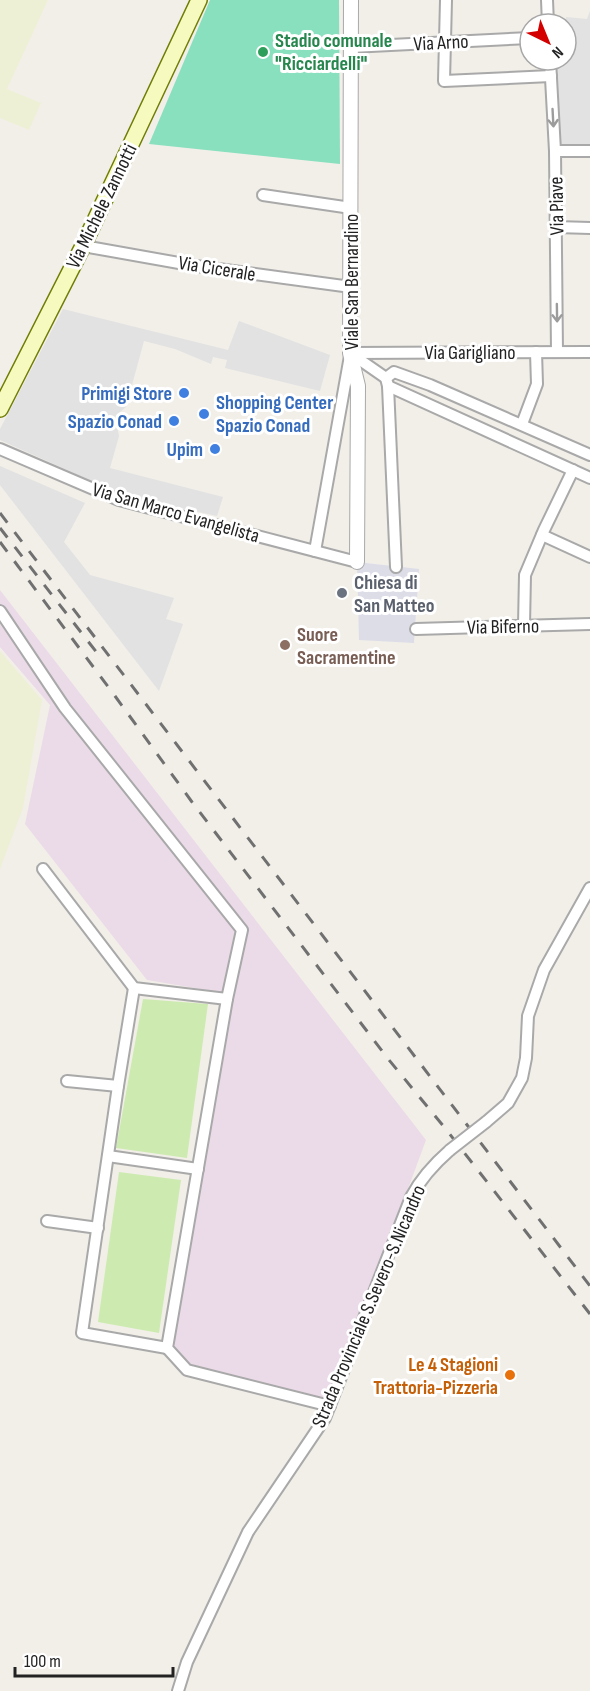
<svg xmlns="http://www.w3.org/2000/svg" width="590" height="1691" viewBox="0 0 590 1691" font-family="'Sofia Sans Condensed',sans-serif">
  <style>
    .industrial { fill: #ebdbe8 }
    .farmland { fill: #eef0d5 }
    .grass { fill: #cdebb0 }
    .pitch { fill: #88e0be }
    .parking { fill: #e2e2e2 }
    .plaza { fill: #dddde8 }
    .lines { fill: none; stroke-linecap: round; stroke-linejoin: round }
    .minor-casing { stroke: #a9a9a9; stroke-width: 14 }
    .tertiary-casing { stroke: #a9a9a9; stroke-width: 16 }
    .secondary-casing { stroke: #707d05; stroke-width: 18 }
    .minor { stroke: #fff; stroke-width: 10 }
    .tertiary { stroke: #fff; stroke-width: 14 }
    .secondary { stroke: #f7fabf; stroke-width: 15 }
    .rail { stroke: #707070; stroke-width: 3; stroke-dasharray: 12 12; stroke-linecap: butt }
    .minor-bridge-casing { stroke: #a9a9a9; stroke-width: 14; stroke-linecap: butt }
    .minor-bridge { stroke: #fff; stroke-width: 10 }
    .oneway { stroke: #9c9c9c }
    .leisure-dot { fill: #2e9e5b; stroke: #fff; stroke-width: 2 }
    .shop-dot { fill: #3f7fe0; stroke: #fff; stroke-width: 2 }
    .worship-dot { fill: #6b7280; stroke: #fff; stroke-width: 2 }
    .education-dot { fill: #8d6e63; stroke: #fff; stroke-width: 2 }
    .food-dot { fill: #e8710a; stroke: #fff; stroke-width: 2 }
    .labels { text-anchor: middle; stroke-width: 6; stroke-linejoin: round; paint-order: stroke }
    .leisure-label { font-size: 20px; font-weight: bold; fill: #27864d; stroke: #fff; text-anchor: start }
    .street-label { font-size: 20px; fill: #222; stroke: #fff }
    .shop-label { font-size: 20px; font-weight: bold; fill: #366cbe; stroke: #fff; text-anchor: end }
    .worship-label { font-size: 20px; font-weight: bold; fill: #5b616d; stroke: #fff; text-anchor: start }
    .education-label { font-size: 20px; font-weight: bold; fill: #785e54; stroke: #fff; text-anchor: start }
    .food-label { font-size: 20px; font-weight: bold; fill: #c56008; stroke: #fff; text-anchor: end }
  </style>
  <rect width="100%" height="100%" fill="#f2efe9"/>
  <path class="industrial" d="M0,590l426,550 -99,268 -136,-44 -24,-16 57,-355 -77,-13 -122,-156 25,-119 -50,-58z"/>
  <g class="farmland">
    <path d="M0,0h48l-41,89 34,14 -12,27 -29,-12z"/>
    <path d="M0,651l42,49 -19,108 -23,61z"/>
  </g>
  <g class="grass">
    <path d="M143,999l65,5 -21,154 -71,-10z"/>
    <path d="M119,1172l62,8 -22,153 -61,-11z"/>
  </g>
  <path class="pitch" d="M210,0h129l1,164 -191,-20z"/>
  <g class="parking">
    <path d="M590,11v138h-33v-89h9v-43l21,2z"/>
    <path d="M63,309l165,41 11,-29 91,34 -10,36 -95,-23 2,-8 -14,-3 -2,7 -36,-15 -31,-8 -18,66 -6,5 -4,9 3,15 -9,32 113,29 -6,19 -92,-20 -125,-56v-11z"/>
    <path d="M0,466l85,37 -21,39 26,33 84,23 -8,21 17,5 -24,67 -159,-206z"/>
  </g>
  <path class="plaza" d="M357,562l62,7 -5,74 -55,-3z"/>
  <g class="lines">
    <defs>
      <g id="minor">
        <path d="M446,0l-2,81 107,-5"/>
        <path d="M547,0l1,24"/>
        <path d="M351,47l179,-9"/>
        <path d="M550,60l5,91 2,201"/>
        <path d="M555,151h35"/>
        <path d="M263,195l88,13"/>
        <path d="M556,227l34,1"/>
        <path d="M83,246l113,20 155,21"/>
        <path d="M350,353l240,-1"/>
        <path d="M350,353l36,25"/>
        <path d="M388,386l202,92"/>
        <path d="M522,424l15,-40 -1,-32"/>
        <path d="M0,449l119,51 238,62"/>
        <path d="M542,535l48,22"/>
        <path d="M315,551l35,-195"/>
        <path d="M396,567l-8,-181 -2,-8 8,-6 36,13 160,70"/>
        <path d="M0,611l65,97 177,222 -15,69 -60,349 20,22 143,36"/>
        <path d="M524,625l1,-50 19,-45 29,-60"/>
        <path d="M416,629l174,-5"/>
        <path d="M43,869l91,119 93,11"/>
        <path d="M134,988l-16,98 -36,247 85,15"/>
        <path d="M67,1081l51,5"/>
        <path d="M486,1122l22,-19 14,-25 4,-20 2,-42 16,-46 46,-82"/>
        <path d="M108,1156l90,13"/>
        <path d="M47,1221l51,7"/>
        <path d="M178,1691l9,-29 61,-130 77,-114 86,-221c10,-19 23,-33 39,-47"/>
      </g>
      <path id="tertiary" d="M351,0l-1,353 8,33 -1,176"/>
      <path id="secondary" d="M0,409l83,-163 116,-246"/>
    </defs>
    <use href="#minor" class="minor-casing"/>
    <use href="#tertiary" class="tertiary-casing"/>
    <use href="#secondary" class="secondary-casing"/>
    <use href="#minor" class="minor"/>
    <use href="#tertiary" class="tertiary"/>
    <use href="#secondary" class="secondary"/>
    <g class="rail">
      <path d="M0,513l590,773"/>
      <path d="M0,528l101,130"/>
      <path d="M0,542l115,154 77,106 197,258 56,68 145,186"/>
    </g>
    <defs>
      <path id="minor-bridge" d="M450,1150l36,-28"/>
    </defs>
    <use href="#minor-bridge" class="minor-bridge-casing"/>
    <use href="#minor-bridge" class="minor-bridge"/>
  </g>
  <defs><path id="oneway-shaft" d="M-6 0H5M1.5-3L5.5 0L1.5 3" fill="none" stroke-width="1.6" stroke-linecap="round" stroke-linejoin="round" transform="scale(1.5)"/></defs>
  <g class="oneway">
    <use href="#oneway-shaft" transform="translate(553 118) rotate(87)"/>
    <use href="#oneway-shaft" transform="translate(557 313) rotate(89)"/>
  </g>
  <circle class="leisure-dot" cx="263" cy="52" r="6"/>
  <g class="shop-dot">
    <circle cx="184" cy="393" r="6"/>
    <circle cx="204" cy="414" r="6"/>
    <circle cx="174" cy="421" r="6"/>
    <circle cx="215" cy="449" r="6"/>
  </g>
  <circle class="worship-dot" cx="342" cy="593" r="6"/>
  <circle class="education-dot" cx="285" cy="645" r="6"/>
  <circle class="food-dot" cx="510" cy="1375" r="6"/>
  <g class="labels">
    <g class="leisure-label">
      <text x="275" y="47">Stadio comunale<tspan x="275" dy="23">"Ricciardelli"</tspan></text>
    </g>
    <g class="street-label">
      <text transform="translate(441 42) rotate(-3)" y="7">Via Arno</text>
      <text transform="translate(101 206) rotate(-64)" y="7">Via Michele Zannotti</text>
      <text transform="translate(556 206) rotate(-91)" y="7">Via Piave</text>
      <text transform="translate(217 268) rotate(9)" y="7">Via Cicerale</text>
      <text transform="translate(351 282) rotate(-90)" y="7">Viale San Bernardino</text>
      <text x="470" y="359">Via Garigliano</text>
      <text transform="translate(176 512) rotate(16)" y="7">Via San Marco Evangelista</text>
      <text transform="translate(503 626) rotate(-1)" y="7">Via Biferno</text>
      <text transform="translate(368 1306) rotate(-67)" y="7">Strada Provinciale S.Severo-S.Nicandro</text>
    </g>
    <g class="shop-label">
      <text x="172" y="400">Primigi Store</text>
      <text x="216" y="409" text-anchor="start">Shopping Center<tspan x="216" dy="23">Spazio Conad</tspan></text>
      <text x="162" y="428">Spazio Conad</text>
      <text x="203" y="456">Upim</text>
    </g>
    <g class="worship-label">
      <text x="354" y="589">Chiesa di<tspan x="354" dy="23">San Matteo</tspan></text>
    </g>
    <g class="education-label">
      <text x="297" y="641">Suore<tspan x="297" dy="23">Sacramentine</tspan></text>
    </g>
    <g class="food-label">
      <text x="498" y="1371">Le 4 Stagioni<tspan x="498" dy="23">Trattoria-Pizzeria</tspan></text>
    </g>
  </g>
  <g transform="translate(548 42) rotate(137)"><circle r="28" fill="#ffffff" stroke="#a7a7a7" stroke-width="1.5"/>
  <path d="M0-4.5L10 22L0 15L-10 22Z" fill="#d40000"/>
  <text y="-9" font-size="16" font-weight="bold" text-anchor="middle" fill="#222222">N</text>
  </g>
  <path d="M15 1667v9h158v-9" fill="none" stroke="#222222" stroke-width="3"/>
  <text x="24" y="1667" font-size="18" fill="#222222" stroke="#ffffff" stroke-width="4.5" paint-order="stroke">100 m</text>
</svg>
